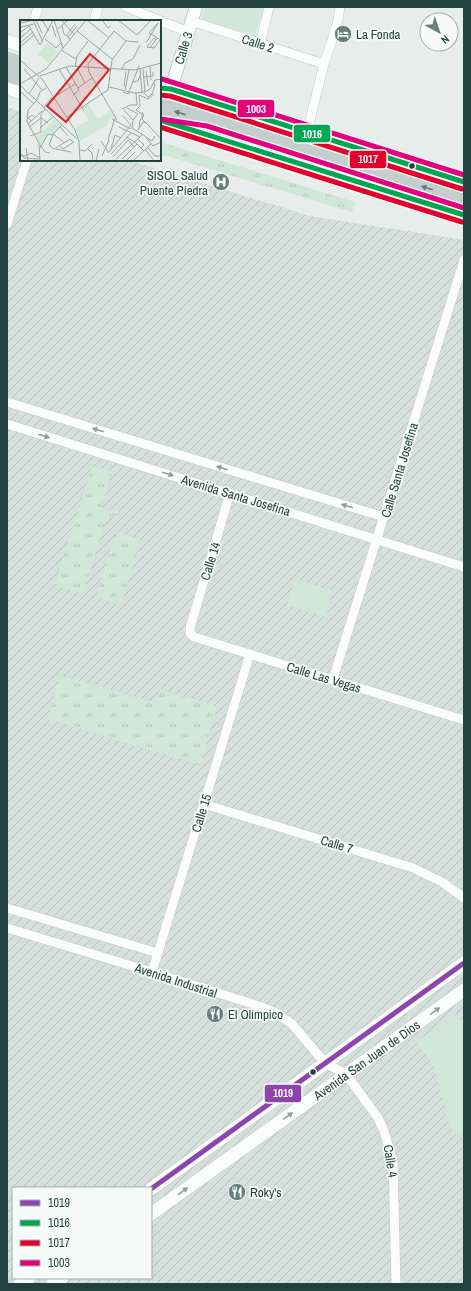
<svg xmlns="http://www.w3.org/2000/svg" width="471" height="1291" viewBox="0 0 471 1291" font-family="'Archivo Narrow',sans-serif">
  <style>
    .industrial { fill: url(#industrial-furrows); fill-rule: evenodd }
    .grass { fill: url(#grass-tufts) }
    .park { fill: #d0e7d9 }
    .lines { fill: none; stroke-linecap: round; stroke-linejoin: round }
    .minor-casing { stroke: #c4cac8; stroke-width: 10 }
    .tertiary-casing { stroke: #c4cac8; stroke-width: 14 }
    .secondary-casing { stroke: #c2cbc8; stroke-width: 14 }
    .trunk-casing { stroke: #c2ccca; stroke-width: 18 }
    .minor { stroke: #fbfcfc; stroke-width: 9 }
    .tertiary { stroke: #fbfcfc; stroke-width: 12 }
    .secondary { stroke: #fbfcfc; stroke-width: 13 }
    .trunk { stroke: #c4cecc; stroke-width: 16 }
    .bus-1-casing { stroke: #f6fbf9; stroke-width: 8 }
    .bus-2-casing { stroke: #f6fbf9; stroke-width: 8 }
    .bus-3-casing { stroke: #f6fbf9; stroke-width: 8 }
    .bus-4-casing { stroke: #f6fbf9; stroke-width: 8 }
    .bus-1 { stroke: #8e44ad; stroke-width: 5 }
    .bus-2 { stroke: #00a651; stroke-width: 5 }
    .bus-3 { stroke: #e4002b; stroke-width: 5 }
    .bus-4 { stroke: #e5007d; stroke-width: 5 }
    .oneway { fill: #637b76 }
    .oneway2 { fill: #8ea09c }
    .bus-dot { fill: #22433d; stroke: #f6fbf9; stroke-width: 1.5 }
    .labels { text-anchor: middle; stroke-width: 3.5; stroke-linejoin: round; paint-order: stroke }
    .poi-label { font-size: 13px; fill: #22433d; stroke: #f6fbf9; text-anchor: start }
    .street-label { font-size: 13px; fill: #22433d; stroke: #f6fbf9 }
    .inset-road { fill: none; stroke: #98a9a5; stroke-width: 1 }
    .view { fill: #d62828; fill-opacity: 0.15; stroke: #d62828; stroke-width: 2 }
    .inset-edge { fill: none; stroke: #22433d; stroke-width: 2 }
    .line-badge { stroke: #f6fbf9; stroke-width: 1.5 }
    .badge-label { font-size: 11px; text-anchor: middle; font-weight: bold; fill: #fff }
  </style>
  <defs>
    <pattern id="industrial-furrows" width="10" height="10" patternUnits="userSpaceOnUse"><rect width="10" height="10" fill="#d5dfdb"/><path d="M-1 1l2-2M0 10L10 0M9 11l2-2" fill="none" stroke="#b7c1bd"/></pattern>
    <pattern id="grass-tufts" width="24" height="20" patternUnits="userSpaceOnUse"><rect width="24" height="20" fill="#d0e7d9"/><path d="M3 7l-1-3M5 7V3M7 7l1-3M15 17l-1-3M17 17v-4M19 17l1-3" fill="none" stroke="#b2c7bb"/></pattern>
  </defs>
  <rect width="100%" height="100%" fill="#e7edeb"/>
  <path class="industrial" d="M7,107l14,5v48h107l182,56 154,24v1044h-457zM13,1188h138v90h-138z"/>
  <g class="grass">
    <path d="M160,142l195,60 -3,10 -192,-58z"/>
    <path d="M92,466l20,6 -11,35 18,5 -9,5 -6,8 -21,69 -29,-8z"/>
    <path d="M116,532l25,8 -20,65 -25,-8z"/>
    <path d="M60,675l95,28 5,-14 57,17 -17,59 -153,-46z"/>
  </g>
  <g class="park">
    <path d="M205,7h59l-9,29 -53,-16z"/>
    <path d="M295,579l38,12 -7,26 -39,-12z"/>
    <path d="M455,1014l9,12v106l-11,3 -20,-70 -17,-23z"/>
  </g>
  <g class="lines">
    <defs>
      <g id="minor">
        <path d="M126,7l62,25"/>
        <path d="M34,21l4,-14"/>
        <path d="M94,21l4,-14"/>
        <path d="M191,21l133,43"/>
        <path d="M260,44l9,-37"/>
        <path d="M307,132l17,-68 13,-39 3,-18"/>
        <path d="M7,224l20,-64"/>
        <path d="M7,402l377,115"/>
        <path d="M7,424l457,143"/>
        <path d="M230,493l-40,135v5l4,4 270,83"/>
        <path d="M333,679l131,-419"/>
        <path d="M204,804l209,64 29,14 22,16"/>
        <path d="M7,908l151,45"/>
        <path d="M7,928l145,44 107,34 17,7 16,11 33,39 21,11 32,44 6,13 9,31 3,122"/>
        <path d="M152,972l98,-318"/>
      </g>
      <path id="tertiary" d="M171,89l25,-82"/>
      <g id="secondary">
        <path d="M7,41l14,4"/>
        <path d="M163,87l301,95"/>
        <path d="M7,88l14,5"/>
        <path d="M151,1189l313,-226"/>
        <path id="s1" d="M151,1214l313,-224"/>
        <path d="M20,1284l9,-6"/>
        <path d="M53,1284l9,-6"/>
      </g>
      <g id="trunk">
        <path d="M7,61l14,4"/>
        <path d="M7,74l14,4"/>
        <path d="M160,88l11,1"/>
        <path d="M160,107l304,92"/>
        <path d="M160,120l304,95"/>
      </g>
    </defs>
    <use href="#minor" class="minor-casing"/>
    <use href="#tertiary" class="tertiary-casing"/>
    <use href="#secondary" class="secondary-casing"/>
    <use href="#trunk" class="trunk-casing"/>
    <use href="#minor" class="minor"/>
    <use href="#tertiary" class="tertiary"/>
    <use href="#secondary" class="secondary"/>
    <use href="#trunk" class="trunk"/>
    <defs>
      <path id="bus-1" d="M151,1189l313,-226"/>
      <g id="bus-2">
        <path d="M160,88l11,1 293,93"/>
        <path d="M160,120l304,95"/>
      </g>
      <g id="bus-3">
        <path d="M160,95l10,1 292,93"/>
        <path d="M160,127l302,95"/>
      </g>
      <g id="bus-4">
        <path d="M162,79l302,96"/>
        <path d="M161,119l46,7 257,82"/>
      </g>
    </defs>
    <use href="#bus-1" class="bus-1-casing"/>
    <use href="#bus-2" class="bus-2-casing"/>
    <use href="#bus-3" class="bus-3-casing"/>
    <use href="#bus-4" class="bus-4-casing"/>
    <use href="#bus-1" class="bus-1"/>
    <use href="#bus-2" class="bus-2"/>
    <use href="#bus-3" class="bus-3"/>
    <use href="#bus-4" class="bus-4"/>
  </g>
  <defs><path id="oneway-solid" d="M-6-.8H1V-3.2L6.5 0L1 3.2V.8H-6Z"/></defs>
  <g class="oneway">
    <use href="#oneway-solid" transform="translate(180 113) rotate(-163)"/>
    <use href="#oneway-solid" transform="translate(427 188) rotate(-163)"/>
  </g>
  <g class="oneway2">
    <use href="#oneway-solid" transform="translate(98 430) rotate(-163)"/>
    <use href="#oneway-solid" transform="translate(44 436) rotate(17)"/>
    <use href="#oneway-solid" transform="translate(222 468) rotate(-163)"/>
    <use href="#oneway-solid" transform="translate(168 474) rotate(17)"/>
    <use href="#oneway-solid" transform="translate(347 506) rotate(-163)"/>
    <use href="#oneway-solid" transform="translate(435 1011) rotate(-36)"/>
    <use href="#oneway-solid" transform="translate(288 1116) rotate(-35)"/>
    <use href="#oneway-solid" transform="translate(183 1191) rotate(-36)"/>
  </g>
  <defs>
    <symbol id="hotel-disc" viewBox="-11 -11 22 22"><circle r="9.5" fill="#677e7a" stroke="#f6fbf9"/><path d="M-6-4.5h1.5V1H6V5H4.5V3h-9V5H-6ZM-4 0a1.8 1.8 0 1 1 3.6 0ZM.5 0V-2.5h3Q6-2.5 6 0Z" fill="#fff"/></symbol>
    <symbol id="hospital-disc" viewBox="-11 -11 22 22"><circle r="9.5" fill="#677e7a" stroke="#f6fbf9"/><path d="M-5-5h3v3.5h4V-5h3V5h-3V1.5h-4V5h-3Z" fill="#fff"/></symbol>
    <symbol id="restaurant-disc" viewBox="-11 -11 22 22"><circle r="9.5" fill="#677e7a" stroke="#f6fbf9"/><path d="M-5-6h1v4h1v-4h1v4h1v-4h1v5L-1.5 .5V6h-2V.5L-5-1ZM5-6V6H3V1.5H1.5Q1.5-4 5-6Z" fill="#fff"/></symbol>
  </defs>
  <g fill-rule="evenodd">
    <use href="#hotel-disc" x="333" y="24" width="20" height="20"/>
    <use href="#hospital-disc" x="211" y="172" width="20" height="20"/>
    <use href="#restaurant-disc" x="205" y="1004" width="20" height="20"/>
    <use href="#restaurant-disc" x="227" y="1182" width="20" height="20"/>
  </g>
  <g class="bus-dot">
    <circle cx="412" cy="166" r="3.5"/>
    <circle cx="313" cy="1072" r="3.5"/>
  </g>
  <g class="labels">
    <g class="poi-label">
      <text x="356" y="39">La Fonda</text>
      <text x="208" y="180" text-anchor="end">SISOL Salud<tspan x="208" dy="15">Puente Piedra</tspan></text>
      <text x="228" y="1019">El Olímpico</text>
      <text x="250" y="1197">Roky's</text>
    </g>
    <g class="street-label">
      <text transform="translate(258 43) rotate(18)" y="5">Calle 2</text>
      <text transform="translate(183 48) rotate(-73)" y="5">Calle 3</text>
      <text transform="translate(399 470) rotate(-73)" y="5">Calle Santa Josefina</text>
      <text transform="translate(236 495) rotate(17)" y="5">Avenida Santa Josefina</text>
      <text transform="translate(210 561) rotate(-73)" y="5">Calle 14</text>
      <text transform="translate(324 677) rotate(17)" y="5">Calle Las Vegas</text>
      <text transform="translate(201 813) rotate(-73)" y="5">Calle 15</text>
      <text transform="translate(337 844) rotate(17)" y="5">Calle 7</text>
      <text transform="translate(176 980) rotate(18)" y="5">Avenida Industrial</text>
      <text dy="5" stroke="none"><textPath href="#s1" startOffset="265">Avenida San Juan de Dios</textPath></text>
      <text transform="translate(391 1161) rotate(81)" y="5">Calle 4</text>
    </g>
  </g>
  <g transform="translate(20 20)">
    <rect width="141" height="141" fill="#e7edeb"/>
    <path d="M68,84l10,15 13,-8 4,7h-5l-4,8 -26,15 -4,-13 13,-8 -5,-8 3,-3 -2,-3z" fill="#d0e7d9"/>
    <path d="M27,23l11,9 -9,11 -11,-9zM35,99l6,7 -8,8 -4,-1 -8,12 -5,-8z" fill="#d0e7d9"/>
    <path class="inset-road" d="M13,0l10,22M16,0l6,13M22,0l7,11M34,0l9,28M67,0l22,18M82,0l6,8 3,-2M98,0l19,15 14,-15M42,1l12,13M0,3l15,-3M138,3l-9,10 12,7M32,5l4,12M42,6l2,8 6,5M1,7l13,-3M38,9l10,-9M57,11l35,28M0,13l9,-7 11,19 13,-25M46,16l9,-12M48,17l9,-11M0,18l11,-9M25,19l11,9 5,-5M136,20l-2,-2 -7,9 7,1 6,-8M106,21l12,1M0,23l13,-11M126,23l12,-20M0,27l14,-12M130,28l7,-10M41,30l15,9M0,40l22,19 33,51 4,11 1,20M46,47l13,23 -6,5M55,47l2,-11 11,-15M130,47l1,13M57,48l8,15M4,49l18,21M39,49l25,42M102,49l3,-6 8,-4 7,-14M120,49l2,23M123,49l2,23M126,51l2,15M20,56l29,-10 66,4 26,-7M123,57l10,-1v-4M113,62l5,-1 3,-8M0,64l26,-15 40,-49M0,65l57,54M104,66l2,-15M89,67l25,6 11,-1 5,-3 5,-9 6,-1M58,68l14,-10M105,70l4,-20M0,71l14,13M103,72l5,2 11,-28M124,73l4,4 4,-3 3,-9 -2,-3M9,74l10,-16M34,77l21,-13M17,80l3,-8 6,-4M17,80l-9,10 -1,12 12,21 1,18M24,87l8,-10M107,88l11,6 -5,6 -1,8 13,8 8,10 8,-4M102,89l8,-4h7l-1,-12M104,90l9,10M102,95l9,10M47,97l41,-27 4,-30 14,-19M92,99l19,10M97,100l-28,-48 -1,-8 26,-33 12,10M11,101l-3,-3 4,-3 3,3M8,104l14,-13M9,107l12,-9 7,5M40,107l8,9M99,107l21,10M130,107l-8,-8v-5l-6,-4 4,-4 -1,-11 9,4 6,-5M130,107l11,12M20,108l14,-12M119,109l1,-9 4,-4 -2,-4M118,110l5,-8 4,1M33,114l12,9M33,114l9,-9M33,115l-4,10 5,4 16,-10 3,3M10,116l11,-4v-18l4,-5M106,117l9,5 9,9M126,117l6,4 3,-5M118,119l6,6 -3,3M88,120l7,-22M81,121l8,12M20,125l5,7 5,1M40,126l3,3 11,-7M127,127l8,9h6M6,128l2,13M20,128l8,-14 5,1M67,128l5,5 1,8M36,129l15,3M91,129l4,-14 6,3M125,129l9,12M60,130l5,1 7,-7M0,132l4,6 15,1M89,132l22,-27M91,134l20,-21M0,135l5,1 6,-3 9,5M82,136l7,-16M93,137l15,-17 6,7M96,139l27,-25M102,139l15,-15M76,141l3,-12M106,141l9,-9M113,141l18,-17"/>
    <path class="view" d="M70,34l19,16 -43,52 -19,-16z"/>
    <rect width="141" height="141" class="inset-edge"/>
  </g>
  <g class="line-badge">
    <rect x="237" y="99" width="38" height="19" rx="4" fill="#e5007d"/>
    <rect x="293" y="124" width="38" height="19" rx="4" fill="#00a651"/>
    <rect x="349" y="150" width="38" height="19" rx="4" fill="#e4002b"/>
    <rect x="264" y="1084" width="38" height="19" rx="4" fill="#8e44ad"/>
  </g>
  <g class="badge-label">
    <text x="256" y="113">1003</text>
    <text x="312" y="138">1016</text>
    <text x="368" y="163">1017</text>
    <text x="283" y="1097">1019</text>
  </g>
  <rect width="471" height="1291" fill="none" stroke="#22433d" stroke-width="16"/>
  <rect x="12" y="1187" width="140" height="92" fill="#f6fbf9" stroke="#a1b1ae"/>
  <rect x="20" y="1200" width="20" height="6" fill="#8e44ad" stroke="#a1b1ae"/>
  <text x="48" y="1207" font-size="12" fill="#22433d">1019</text>
  <rect x="20" y="1220" width="20" height="6" fill="#00a651" stroke="#a1b1ae"/>
  <text x="48" y="1227" font-size="12" fill="#22433d">1016</text>
  <rect x="20" y="1240" width="20" height="6" fill="#e4002b" stroke="#a1b1ae"/>
  <text x="48" y="1247" font-size="12" fill="#22433d">1017</text>
  <rect x="20" y="1260" width="20" height="6" fill="#e5007d" stroke="#a1b1ae"/>
  <text x="48" y="1267" font-size="12" fill="#22433d">1003</text>
  <g transform="translate(439 32) rotate(140)"><circle r="19" fill="#f6fbf9" stroke="#a1b1ae"/>
  <path d="M0-3L7 15L0 10L-7 15Z" fill="#677e7a"/>
  <text y="-6" font-size="11" font-weight="bold" text-anchor="middle" fill="#22433d">N</text>
  </g>
</svg>
